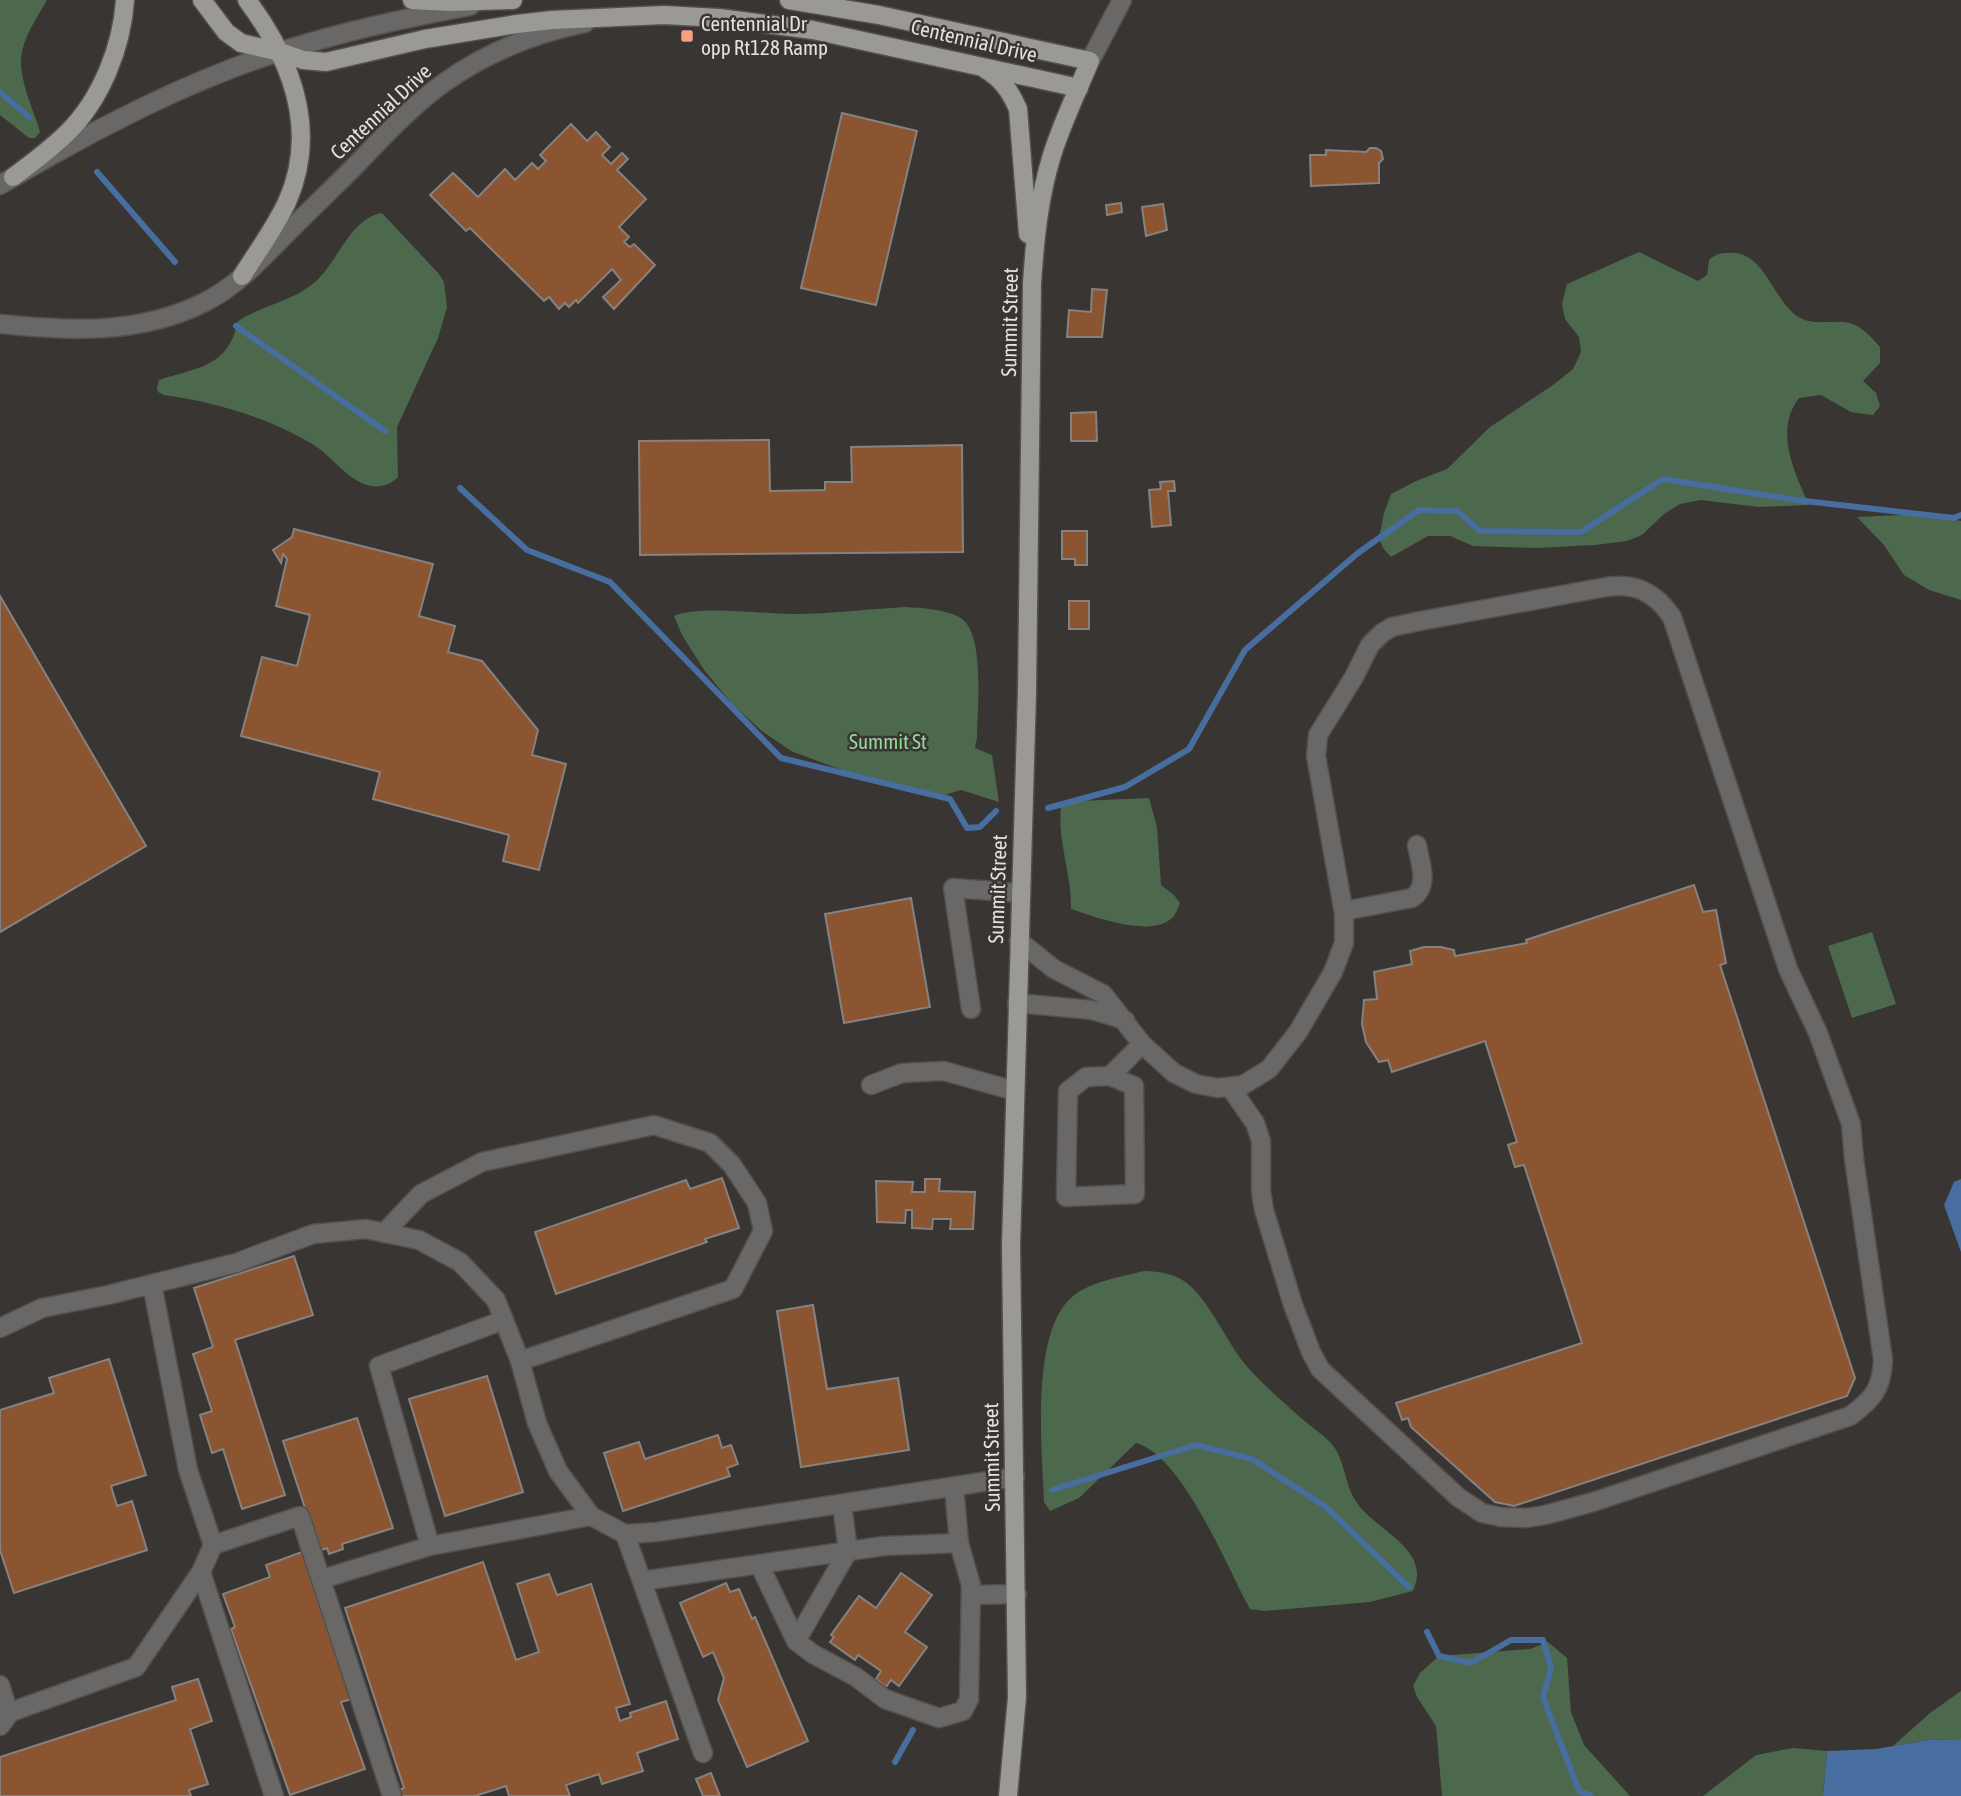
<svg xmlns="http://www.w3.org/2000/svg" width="1961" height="1796" viewBox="0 0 1961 1796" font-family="'Asap Condensed',sans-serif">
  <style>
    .green { fill: #4c684d }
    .water { fill: #476e9e }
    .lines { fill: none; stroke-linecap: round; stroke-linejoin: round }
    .stream { stroke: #476e9e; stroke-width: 6 }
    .building { fill: #8b5532; stroke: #868280; stroke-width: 2 }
    .minor-casing { stroke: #53514f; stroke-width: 21 }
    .major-casing { stroke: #53514f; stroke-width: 21 }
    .minor { stroke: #696867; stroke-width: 18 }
    .major { stroke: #9b9996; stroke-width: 18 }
    .poi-dot { fill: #f2a080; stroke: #383533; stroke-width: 2.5 }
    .labels { text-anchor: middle; stroke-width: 5; stroke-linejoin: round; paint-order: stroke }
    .poi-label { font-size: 21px; fill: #e3e1df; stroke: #383533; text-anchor: start }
    .street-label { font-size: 21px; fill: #e3e1df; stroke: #383533 }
    .park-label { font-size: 21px; fill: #93da97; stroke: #383533 }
  </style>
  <rect width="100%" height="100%" fill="#383533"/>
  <g class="green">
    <path d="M0,0h47c-10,18 -26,40 -26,62 0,23 13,48 19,70l-5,6h-6l-29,-23z"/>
    <path d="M382,213l57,61 5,8 3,25 -9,31 -41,89 1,50c-9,9 -21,12 -34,7 -20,-8 -33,-29 -52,-40 -43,-26 -97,-42 -148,-49l-6,-3 -1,-5 2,-7c36,-12 71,-13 78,-58 24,-17 55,-20 78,-40 23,-20 35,-64 67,-69z"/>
    <path d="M1639,252l59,29 9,-6 2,-15c6,-6 11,-7 19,-7 36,-4 44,46 69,63 16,11 36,3 53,7 13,4 21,14 30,24v16l-17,18 13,12 4,13 -7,9 -22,-3 -30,-17 -22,3c-25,33 -5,73 10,107l-51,2 -57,-7 -21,4 -16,10 -22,21 -15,6 -32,4 -59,3 -63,-2 -23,-10h-22l-37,21 -8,-9 -4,-10 5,-25 7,-19 25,-13 31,-12 43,-42 63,-42 20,-16 8,-17 -2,-15 -14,-18 -3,-15 5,-20z"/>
    <path d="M1922,514l39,7v79l-32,-10 -25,-15 -20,-30 -27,-28z"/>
    <path d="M905,607c18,1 38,2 54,10 27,13 18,94 18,121l-2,10 17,7 7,47 -38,-12 -26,8 -50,-12 -94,-35 -29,-20 -29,-26 -29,-35 -22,-35 -8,-19c22,-11 90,-2 118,-2 38,0 76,-5 113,-7z"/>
    <path d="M1149,798l8,29 4,58 13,10 6,8c-2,5 -4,12 -8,15 -21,20 -77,-1 -101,-9 1,-34 -14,-69 -10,-103l18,-5z"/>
    <path d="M1872,932l24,72 -44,14 -24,-72z"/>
    <path d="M1144,1271c15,0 32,3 44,13 21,17 38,56 56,79 16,19 38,38 57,55 9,8 20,15 29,24 15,16 14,40 25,58 18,30 78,48 58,91l-43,11 -105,9 -15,-2c-23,-41 -67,-153 -114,-166l-57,55 -29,13 -6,-9c-2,-52 -14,-171 29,-206 19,-15 48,-19 71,-25z"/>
    <path d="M1548,1642l19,16 4,54 13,33 46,51h-188l-6,-70 -19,-29 -4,-11 7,-13 19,-17 91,-7z"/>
    <path d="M1961,1691v48l-33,1 -35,6 37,-33z"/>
    <path d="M1793,1748l34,3 -4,45h-120l53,-41z"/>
  </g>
  <g class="water">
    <path d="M1961,1179v122v-49l-17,-47 10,-23z"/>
    <path d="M1961,1739v57h-138l4,-45 49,-2 52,-9z"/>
  </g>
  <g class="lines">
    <g class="stream">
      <path d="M0,92l29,25"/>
      <path d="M97,172l78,90"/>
      <path d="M236,326l149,105"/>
      <path d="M460,488l67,62 83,32 171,176 169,41 17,29 13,-1 16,-16"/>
      <path d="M1048,808l77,-21 64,-38 56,-99 113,-97 61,-43 38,1 23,20 101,1 82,-53 133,21 158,18 7,-3"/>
      <path d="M1052,1490l144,-45 56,14 74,48 83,80"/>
      <path d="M1427,1632l12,24 32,7 40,-23h32l8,28 -8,29 36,94 12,5"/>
      <path d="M895,1762l18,-32"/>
    </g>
  </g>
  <g class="building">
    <path d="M842,113l75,18 -41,174 -75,-17z"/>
    <path d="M571,124l16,17 9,-9 14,15 -8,8 9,9 11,-11 6,6 -11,11 29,29 -27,28 10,10 -5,5 6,5 4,-3 21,21 -41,44 -11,-12 18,-17 -9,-11 -34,34 -2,-3 -7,7 -4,-4 -6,6 -10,-12 -5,4 -74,-73 -4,3 -36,-36 23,-22 25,24 27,-28 10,11 17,-17 6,6 8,-8 -6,-6z"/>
    <path d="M1370,148h6l5,3 2,8 -4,4v20l-68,3 -1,-31h16v-5l40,2z"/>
    <path d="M1121,203l1,9 -15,3 -1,-10z"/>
    <path d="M1163,204l4,26 -21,6 -4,-29z"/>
    <path d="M1092,289l15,1 -5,47h-35l2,-27 22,2z"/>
    <path d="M1096,412l1,29h-26v-28z"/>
    <path d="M769,440l1,51 55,-1v-8h27l-1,-35 111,-2 1,107 -323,3 -1,-114z"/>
    <path d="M1174,481l1,10h-7l3,34 -19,2 -3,-37 12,-1 -1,-7z"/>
    <path d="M294,529l139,35 -14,52 36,10 -7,26 34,9 56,69 -6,25 34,9 -27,106 -36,-9 6,-26 -136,-36 7,-27 -139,-36 21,-79 35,9 13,-51 -34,-9 11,-47 -4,-5 -2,9 -8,-13 19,-13z"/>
    <path d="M1062,531h25v34h-12v-6h-13z"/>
    <path d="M0,596l146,250 -146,86z"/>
    <rect x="1069" y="601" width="20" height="28"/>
    <path d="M1694,885l9,27 13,-2 10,53 -6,2 135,413 -8,18 -333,110 -19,-4 -84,-75 -3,-9 -6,2 -6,-17 186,-60 -58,-178 -9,2 -7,-22 9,-3 -32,-101 -93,31 -4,-12 -9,2 -13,-20 -4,-18 2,-24 13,-1 -3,-27 38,-8 -2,-13 14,-4h17l13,3 1,6 72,-13 -1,-3z"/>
    <path d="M911,898l19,109 -86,16 -19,-109z"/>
    <path d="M722,1178l17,50 -34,11 2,3 -151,52 -21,-62 151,-52 4,9z"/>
    <path d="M925,1179h15l-1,12 36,1 -2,37h-23l1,-10h-18l-1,10 -20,-1v-18h-6l-1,13 -28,-1 -1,-41 37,1 -1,10h13z"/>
    <path d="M294,1256l19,59 -78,25 50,155 -43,14 -19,-60 -11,4 -12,-38 12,-4 -19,-57 20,-7 -19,-59z"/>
    <path d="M813,1305l14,84 71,-11 11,72 -108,17 -24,-156z"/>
    <path d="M109,1359l37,116 -35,11 6,20 15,-5 15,49 -133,43 -14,-43v-140l54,-17 -5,-15z"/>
    <path d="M487,1376l36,116 -78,24 -36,-117z"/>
    <path d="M357,1418l36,110 -51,16 1,5 -14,5 -2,-6 -8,3 -36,-110z"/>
    <path d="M718,1435l4,13 9,-3 7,19 -11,4 3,8 -107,35 -19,-58 35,-11 6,17z"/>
    <path d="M302,1552l53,146 -14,4 24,67 -75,26 -59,-166 4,-2 -12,-33 47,-17 -4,-12z"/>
    <path d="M483,1562l33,98 23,-8 -22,-68 32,-10 8,21 34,-11 39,120 -14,4 4,13 11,-4 -1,-4 36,-12 12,38 -41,14 6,18 -41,13 -3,-10 -33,11 4,11h-61l-3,-10 -31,10h-76l-2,-5 7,-3 -59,-180z"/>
    <path d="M901,1573l31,22 -27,37 22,15 -28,39 -8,-6 -5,7 -10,-8 5,-8 -23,-16 -3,5 -25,-18 4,-5 -3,-2 28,-39 17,12z"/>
    <path d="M726,1583l4,9 9,-3 13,30 3,-2 53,124 -61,26 -29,-67 6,-22 -11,-26 -10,5 -23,-54z"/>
    <path d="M198,1679l14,42 -22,8 18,55 -19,6 2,6h-191v-39l176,-57 -4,-13z"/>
    <path d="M711,1773l9,23h-17l-7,-17z"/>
  </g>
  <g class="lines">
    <defs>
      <g id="minor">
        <path d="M1090,61l32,-61"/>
        <path d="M0,185c75,-44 152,-86 233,-117 76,-29 157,-47 237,-62"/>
        <path d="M0,324c69,7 138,11 203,-21 35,-17 61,-47 88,-74 20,-20 41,-40 61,-60 29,-30 58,-62 93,-87 41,-29 91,-49 140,-59"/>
        <path d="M1344,911l68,-13c18,-12 8,-35 5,-53"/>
        <path d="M1019,941l35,28 49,25 39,50 32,29 22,11 22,4 25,-3 26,-16 29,-37 35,-60 11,-29v-29l-28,-158 2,-21 36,-58 16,-32 12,-12 10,-6 28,-6 186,-34c30,-4 49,5 66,30l116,352 30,64 33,91 3,35 29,201c-1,29 -11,40 -33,56l-257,86 -48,13 -19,3 -25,-1 -19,-4 -24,-16 -138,-128 -9,-17 -18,-47 -29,-95 -3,-19v-50l-6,-18 -25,-36"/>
        <path d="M1017,1003l75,7 33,10"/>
        <path d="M971,1009l-18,-121 68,5"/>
        <path d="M1110,1076l-24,1 -18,14 -2,106 69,-3 -1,-108 -24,-10 32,-32"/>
        <path d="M871,1085l31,-12 42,-2 71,20"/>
        <path d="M384,1233l37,-39 61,-32 172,-37 56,18 22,22 25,38 6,28 -30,58 -213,72"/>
        <path d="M152,1284l36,186 25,75"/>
        <path d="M504,1320l-125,46 51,180 161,-30"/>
        <path d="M0,1328l42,-20 66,-13 128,-32 77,-29 53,-5 53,11 41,22 36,38 24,61 17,62 21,48 33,45 34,18 32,-2 358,-55"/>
        <path d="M625,1534l78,219"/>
        <path d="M759,1564l37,77 17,13 43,23 29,22 54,19 24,-7 6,-12 2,-114 -12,-42"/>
        <path d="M201,1572l73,224"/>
        <path d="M322,1579l108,-33"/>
        <path d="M642,1581l242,-35 75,-3 -5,-56"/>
        <path d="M971,1595l46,-1"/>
        <path d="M796,1641l52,-90 -6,-46"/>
        <path d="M0,1685l9,29 -9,12"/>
        <path d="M8,1713l128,-46 65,-95 12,-27 87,-29 92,280"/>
      </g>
      <g id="major">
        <path d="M202,0l24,32 15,11 39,9 23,8 23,2 99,-23 92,-15 35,-4 112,-5 55,3 94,12 266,58"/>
        <path d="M412,0l39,2 62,-2"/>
        <path d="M789,0l90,15 211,46c-13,31 -28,62 -38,94 -13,42 -17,84 -20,128l-5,409 -16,554 6,451 -9,99"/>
        <path d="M985,69c17,10 25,22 33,40l10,125"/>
        <path d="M13,177c19,-14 38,-28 55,-45 33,-33 54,-85 57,-132"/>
        <path d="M242,276c15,-24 33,-48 45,-74 32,-72 4,-143 -40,-202"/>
      </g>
    </defs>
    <use href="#minor" class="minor-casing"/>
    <use href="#major" class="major-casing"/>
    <use href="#minor" class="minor"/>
    <use href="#major" class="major"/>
  </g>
  <rect class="poi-dot" x="680" y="29" width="14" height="14" rx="3.5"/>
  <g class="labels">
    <g class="poi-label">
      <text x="701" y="31">Centennial Dr<tspan x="701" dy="24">opp Rt128 Ramp</tspan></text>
    </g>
    <g class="street-label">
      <text transform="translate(974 41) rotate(13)" y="7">Centennial Drive</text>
      <text transform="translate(381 112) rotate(-43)" y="7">Centennial Drive</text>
      <text transform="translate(1010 322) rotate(-89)" y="7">Summit Street</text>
      <text transform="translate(998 889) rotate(-88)" y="7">Summit Street</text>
      <text transform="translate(992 1457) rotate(-91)" y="7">Summit Street</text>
    </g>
    <g class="park-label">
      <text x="888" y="749">Summit St</text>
    </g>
  </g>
</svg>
